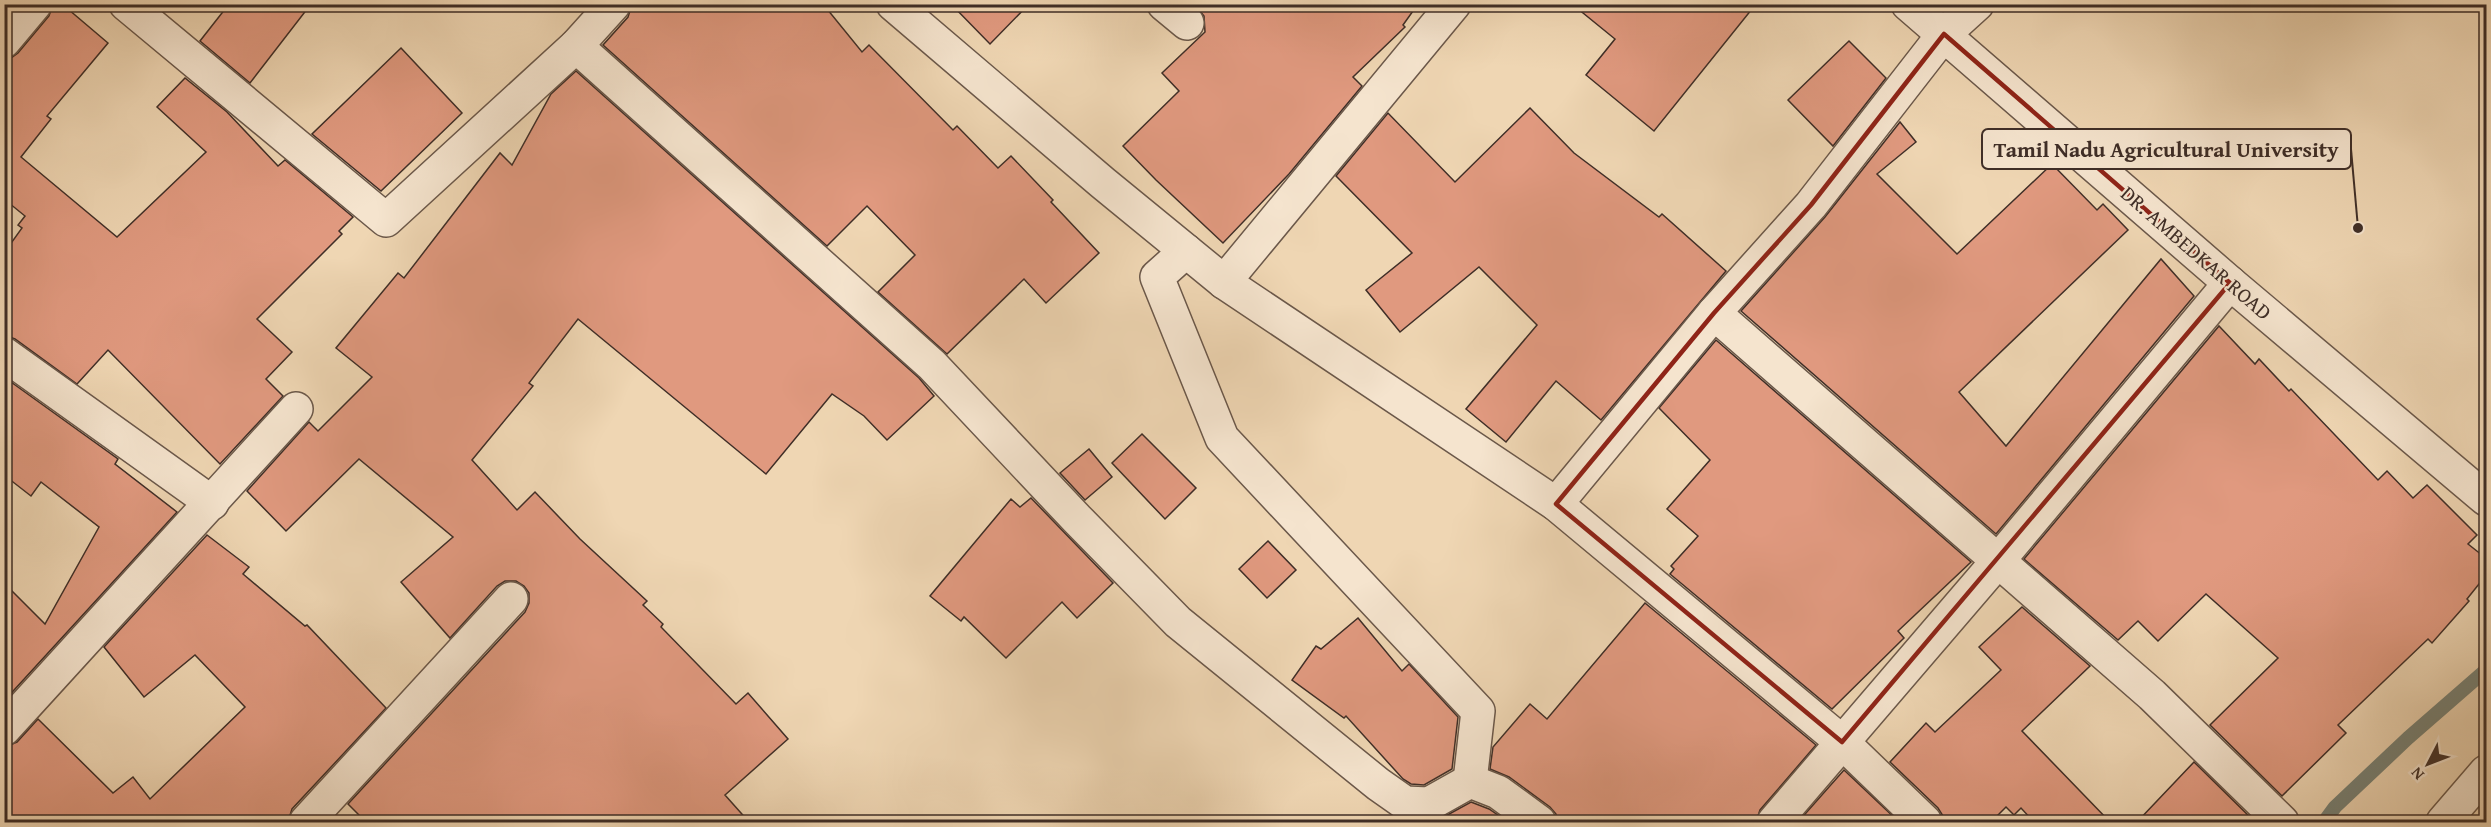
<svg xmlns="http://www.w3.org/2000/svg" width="2491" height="827" viewBox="0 0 2491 827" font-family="'Gentium Book Plus',serif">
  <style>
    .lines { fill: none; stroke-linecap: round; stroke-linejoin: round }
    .stream { stroke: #768176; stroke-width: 14 }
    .building { fill: #e0997f; stroke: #3f2e27; stroke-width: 1.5 }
    .minor-casing { stroke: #6b584a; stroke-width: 36 }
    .minor { stroke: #f5e4ce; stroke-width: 33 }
    .marked { fill: none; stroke: #8f2418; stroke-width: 4.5; stroke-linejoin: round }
    .labels { text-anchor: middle; stroke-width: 4.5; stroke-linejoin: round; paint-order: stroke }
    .street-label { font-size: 21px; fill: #3f2e27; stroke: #f5e4ce }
    .leader { fill: none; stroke: #3f2e27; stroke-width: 2 }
    .callout-dot { fill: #3f2e27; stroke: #f5e4ce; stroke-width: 2 }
    .callout { fill: #f5e4ce; stroke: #3f2e27; stroke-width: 2 }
    .callout-label { font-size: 22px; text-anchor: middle; font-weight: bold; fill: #3f2e27 }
  </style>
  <rect width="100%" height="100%" fill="#efd6b3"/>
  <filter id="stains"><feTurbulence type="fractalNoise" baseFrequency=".00333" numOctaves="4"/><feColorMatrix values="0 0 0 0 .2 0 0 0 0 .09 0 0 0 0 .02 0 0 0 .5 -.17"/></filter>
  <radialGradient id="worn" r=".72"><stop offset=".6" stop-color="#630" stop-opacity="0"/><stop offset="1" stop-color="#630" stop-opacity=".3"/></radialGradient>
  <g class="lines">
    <path class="stream" d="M2324,822l11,-15 73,-69 78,-68"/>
  </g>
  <g class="building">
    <path d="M53,4h9l46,39 -61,73 4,3 -30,38 96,80 89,-85 -49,-45 28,-29 42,34 51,54 7,-6 68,57 -14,14 3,3 -85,85 35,33 -26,27 17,17 -63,68 -112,-114 -31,34 -62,-45 -11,-4v-82l18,-25 -4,-3 7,-9 -21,-17v-140l7,-1 7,-5 31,-37z"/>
    <path d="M229,4h82l-61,79 -50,-42z"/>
    <path d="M632,4h191l39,48 7,-7 84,85 4,-4 41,42 13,-12 42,44 -2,2 48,51 -53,50 -22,-24 -77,75 -69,-62 37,-37 -48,-49 -40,40 -224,-201 25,-28z"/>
    <path d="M951,4h78l-39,40z"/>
    <path d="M1194,4h224l-15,21 2,2 -52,50 9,9 -73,88 -66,69 -67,-63 -33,-34 56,-55 -17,-18 43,-41 -1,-16z"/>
    <path d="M1572,4h184l-102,127 -68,-56 29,-36z"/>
    <path d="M1849,41l37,37 -53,68 -45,-46z"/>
    <path d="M401,48l61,65 -81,78 -69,-57z"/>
    <path d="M576,71l343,307 15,18 -47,44 -23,-24 -32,-22 -66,80 -188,-155 -49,64 4,3 -61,74 45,50 18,-18 45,47 67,62 -4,4 20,19 -2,3 75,77 12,-11 40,46 -63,56 24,27h-383l-18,-18 177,-192 4,-9v-10l-5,-7 -8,-5h-11l-8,5 -47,52 -49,-56 52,-45 -94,-78 -73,72 -39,-40 62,-69 9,9 54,-54 -36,-29 62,-75 6,5 96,-125 12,12 39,-71z"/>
    <path d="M1530,108l44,45 85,64 3,-3 64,57 -125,149 -45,-39 -50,61 -40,-33 71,-84 -58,-58 -79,65 -34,-42 46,-37 -76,-77 52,-63 67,69z"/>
    <path d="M1900,122l16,20 -39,32 80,80 95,-90 45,46 6,-6 25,26 -169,162 47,54 155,-187 33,37 -198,238 -255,-223 84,-94z"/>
    <path d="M2219,326l36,38 4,-5 30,32 2,-2 87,91 9,-9 26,27 14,-13 50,50 -9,9 19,15v15l-20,25 2,2 -37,42 -4,-4 -90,86 8,8 -64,63 -72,-71 68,-67 -72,-64 -48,47 -20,-20 -20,19 -94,-81z"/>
    <path d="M1716,340l255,222 -73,69 6,7 -72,71 -162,-135 4,-5 -3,-3 27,-30 -31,-27 43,-49 -51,-52z"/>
    <path d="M4,377l114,82 -3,5 62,48 -173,189v-118l41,41 54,-97 -58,-45 -10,14 -27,-21z"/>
    <path d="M1142,434l54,54 -31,31 -53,-56z"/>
    <path d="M1089,449l23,28 -27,23 -25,-27z"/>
    <path d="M1031,498l82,85 -36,35 -15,-16 -56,56 -42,-41 -3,4 -31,-25 81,-97 9,8z"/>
    <path d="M207,535l42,32 -6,7 62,52 2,-1 79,83 -94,101 -4,13h-284v-75l13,-5 21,-23 75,74 20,-16 17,22 95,-92 -50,-52 -51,42 -40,-50z"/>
    <path d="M1268,541l28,29 -29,28 -28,-29z"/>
    <path d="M1645,603l171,142 -56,65 -4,12h-199l-1,-8 -6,-7 -41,-30 -19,-8 3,-22 37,-43 17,15z"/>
    <path d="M2022,607l68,59 -68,65 88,91h-76l-13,-14 -7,7 -8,-8 -15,15h-48v-6l-5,-8 -48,-46 36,-39 9,9 66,-62 -22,-23z"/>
    <path d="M1358,618l44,53 7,-7 49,53 -6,52 -28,16 -13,-1 -8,-5 -57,-63 -2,2 -52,-38 24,-34 5,3z"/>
    <path d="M2194,762l61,60h-118z"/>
    <path d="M1844,770l55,52h-101z"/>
    <path d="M1471,802l18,7 19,13h-65l-3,-3z"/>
  </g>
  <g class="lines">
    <defs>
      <g id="minor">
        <path d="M126,4l260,216 190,-174 38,-42"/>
        <path d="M893,4l210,179 121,99 230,-278"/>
        <path d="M1164,4l23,19"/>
        <path d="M1908,4l322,279 256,216"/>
        <path d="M4,41l31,-37"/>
        <path d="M576,46l356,319 145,154 101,103 200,162 27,19 24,1 41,-23 28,11 41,30"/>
        <path d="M1186,251l-29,26 65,161 256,273 -8,70"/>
        <path d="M1224,282l332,222 286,238 83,80"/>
        <path d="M1714,313l438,382 130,127"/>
        <path d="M4,354l208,149"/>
        <path d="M1556,504l158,-191 97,-108 133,-171 33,-30"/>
        <path d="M4,729l292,-320"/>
        <path d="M306,822l205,-223"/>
        <path d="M1774,822l223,-260 233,-279"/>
        <path d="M2443,822l43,-50"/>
      </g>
    </defs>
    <use href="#minor" class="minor-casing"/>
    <use href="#minor" class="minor"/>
  </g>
  <path class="marked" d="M1944,34l286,249 -388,459 -286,-238 158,-191 97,-108z"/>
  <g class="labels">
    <g class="street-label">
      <text transform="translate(2196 253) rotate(41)" y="7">DR. AMBEDKAR ROAD</text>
    </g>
  </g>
  <path class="leader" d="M2358 228L2351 149"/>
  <circle class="callout-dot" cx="2358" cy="228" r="6"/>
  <rect class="callout" x="1982" y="129" width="369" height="40" rx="6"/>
  <g class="callout-label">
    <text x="2166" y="157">Tamil Nadu Agricultural University</text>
  </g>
  <rect width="2491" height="827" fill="none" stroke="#efd6b3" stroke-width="24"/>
  <rect x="6" y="6" width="2479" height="815" fill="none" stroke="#3f2e27" stroke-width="3"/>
  <rect x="12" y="12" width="2467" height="803" fill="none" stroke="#3f2e27" stroke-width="1.5"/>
  <g transform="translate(2428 764) rotate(228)" stroke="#f5e4ce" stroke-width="4.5" paint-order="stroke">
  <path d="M0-4.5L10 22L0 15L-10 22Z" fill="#3f2e27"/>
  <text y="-9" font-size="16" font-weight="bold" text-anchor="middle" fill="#3f2e27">N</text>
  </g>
  <rect width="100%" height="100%" filter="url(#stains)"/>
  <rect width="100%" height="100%" fill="url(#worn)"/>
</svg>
